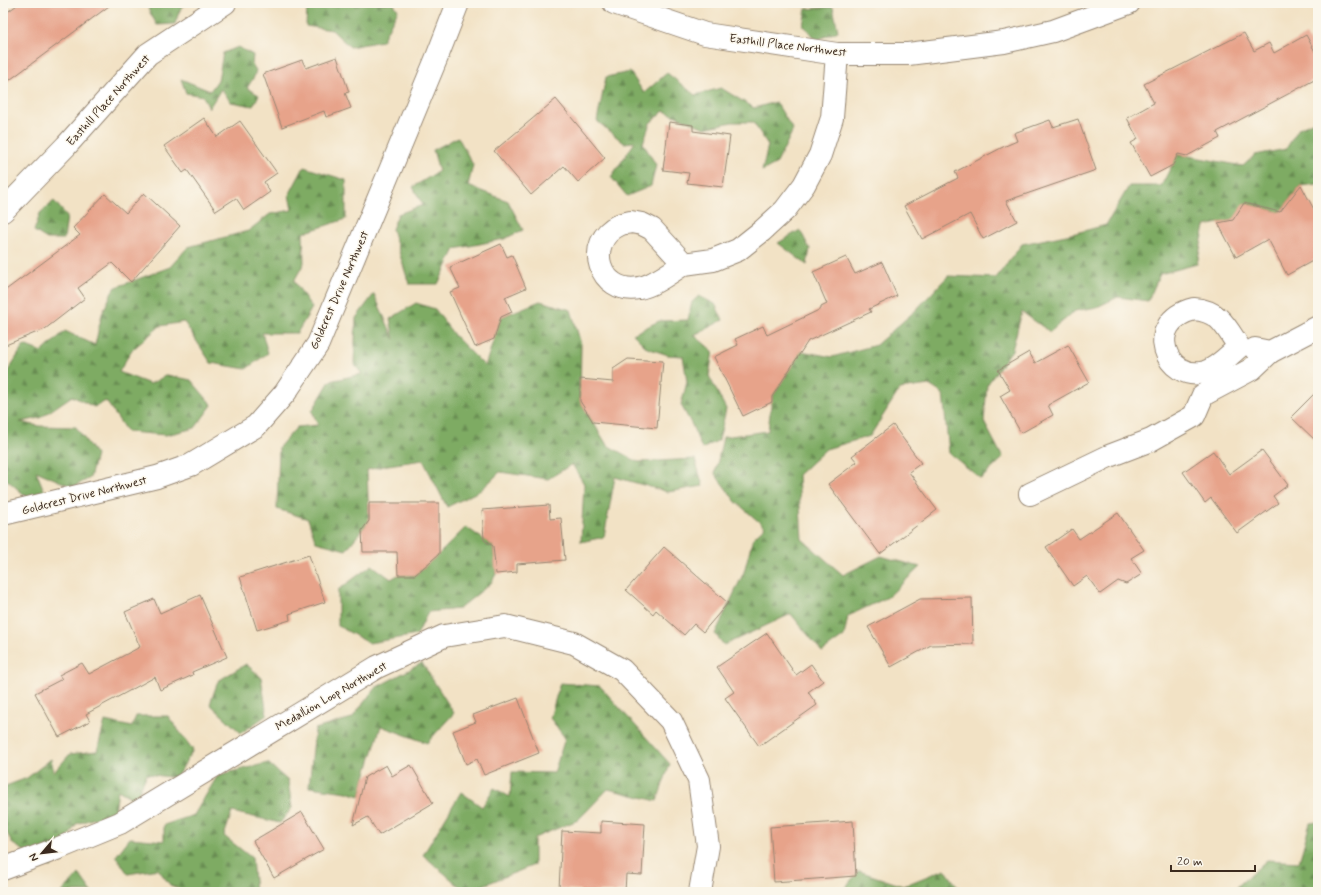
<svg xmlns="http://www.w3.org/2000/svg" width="1321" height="895" viewBox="0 0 1321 895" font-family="Mynerve,sans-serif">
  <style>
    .forest { fill: url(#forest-firs); stroke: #5c6a40 }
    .building { fill: #e7a38a }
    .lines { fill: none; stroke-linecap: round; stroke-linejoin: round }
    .minor-casing { stroke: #968672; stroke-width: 24 }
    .minor { stroke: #fff; stroke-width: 22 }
    .labels { text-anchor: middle; stroke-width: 3; stroke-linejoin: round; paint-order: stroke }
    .street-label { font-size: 12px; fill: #3b2a1e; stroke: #fbf7ec }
  </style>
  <defs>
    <pattern id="forest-firs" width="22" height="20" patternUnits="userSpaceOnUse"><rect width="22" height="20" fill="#7eab63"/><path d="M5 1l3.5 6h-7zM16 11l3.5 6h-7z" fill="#688b51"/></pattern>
  </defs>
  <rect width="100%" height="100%" fill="#fbf7ec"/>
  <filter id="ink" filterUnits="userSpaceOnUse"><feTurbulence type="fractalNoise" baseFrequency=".025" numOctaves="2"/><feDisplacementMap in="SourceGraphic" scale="8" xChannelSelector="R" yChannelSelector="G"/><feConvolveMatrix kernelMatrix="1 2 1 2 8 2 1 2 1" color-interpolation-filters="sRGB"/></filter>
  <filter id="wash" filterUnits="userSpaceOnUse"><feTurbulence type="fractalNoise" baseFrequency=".012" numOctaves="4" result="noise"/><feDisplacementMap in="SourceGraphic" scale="16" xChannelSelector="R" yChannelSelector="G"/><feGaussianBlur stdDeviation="0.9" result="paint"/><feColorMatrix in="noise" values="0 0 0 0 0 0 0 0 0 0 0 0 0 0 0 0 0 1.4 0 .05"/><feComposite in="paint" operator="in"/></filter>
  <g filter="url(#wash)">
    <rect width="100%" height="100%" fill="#f2e2c5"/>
    <g class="forest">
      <path d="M155,3h30l-6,9 -4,12 -18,1 -9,-16z"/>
      <path d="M318,3h75l5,7 -16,31 -32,6 -18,-17 -26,-4 1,-19z"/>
      <path d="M833,7l5,24 -21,9 -14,-15 3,-16z"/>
      <path d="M238,47l15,8 -1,10 4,5 -2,7 -7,11 12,7 -6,11 -22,-4 -10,-13 -12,19 -6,-12 -17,-3 -5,-14 29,12 8,-11 5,-27z"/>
      <path d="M630,72l14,21 23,-20 28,22 26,-7 33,20 22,-6 17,28 -16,33 -15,8 6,-26 -15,-23h-21l-27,6 -41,-17 -14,12 -7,20 13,22 -5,21 -24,10 -16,-19 24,-35 -11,1 -27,-22 9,-44z"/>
      <path d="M1318,119v65l-18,2 -20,26 -35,-9 -12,17 -28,6 -8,38 -37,10 -12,27 -30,-4 -21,10 -22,4 -25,21 -28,-20 -10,38 -25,35 -3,37 19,36 -22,21 -32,-26 -6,-59 -14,-9 -29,4 -30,47 -44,13 -28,26 4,64 41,36 38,-19 39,11 -32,30 -40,19 -4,20 -22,16 -31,-38 -67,31 -9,-11 29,-62 9,-34 12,-11 -29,-25 -21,-28 8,-37 45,-6 4,-34 29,-46 31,6 44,-12 40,-35 32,-34 48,2 26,-34 54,-11 30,-8 23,-39h32l17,-32 65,12 12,-11 31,-6 13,-21z"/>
      <path d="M458,137l15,28 -5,21 40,15 15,29 -19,9 -49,10 -17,35h-29l-17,-55 6,-15 25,-9 -10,-18 26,-16 -6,-21z"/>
      <path d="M304,167l42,13v39l-43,14 1,30 -10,18 18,27 -15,25h-35l6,20 -22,16 -35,-6 -27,-41 -24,4 -29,25 -12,21 31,12 17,-9 24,5 21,25 -17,23 -29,7 -39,-3 -21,-31 -12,6 -22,-11 -32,22 -20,4 19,4 37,1 20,28 -6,23 -17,9 -37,-16 9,22 -17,5 -22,-19 -3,11v-111l21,-34 18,7 23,-21 30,14 7,-31 12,-26 56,-21 18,-20 60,-16 22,-17 22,-4 -3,-15z"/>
      <path d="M54,201l13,15 -3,23h-17l-13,-8 6,-18z"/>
      <path d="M800,230l10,19 -3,16 -29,-22z"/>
      <path d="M374,294l20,45 -4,-20 26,-16 19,6 19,26 31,31 16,-49 39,-16 31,9 10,34 -1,57 27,44 31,17 57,-3 8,27 -35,6 -53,-15 -11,60 -23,5 3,-58 -12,-20 -24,15 -48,-7 -19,18 -34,17 -24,-47 -35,5 -21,5 2,51 -23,29 -30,-8 -8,-23 -31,-10 2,-62 18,-20 21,-2 -6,-14 18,-30 32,-7 -8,-10 2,-46z"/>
      <path d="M699,296l16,8 8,16 -29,15 19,16 -4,25 17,33 -7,31 -17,9 -10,-24 -11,-20 6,-23 -4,-26 -15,-1 -21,-7 -14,-14 26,-13 29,-1 4,-18z"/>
      <path d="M466,527l27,19 3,28 -5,9 -32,26 -31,3 -11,23 -48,8 -31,-17v-36l34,-25 19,14 7,-4h17l25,-22z"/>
      <path d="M422,663l32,50 -27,30 -46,-17 -16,51 -5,19 -13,-4 -38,-5 6,-58 37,-11 23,-30z"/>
      <path d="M246,664l15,13 6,38 -26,18 -31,-29 8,-23z"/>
      <path d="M560,683l40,3 70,78 -13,37 -49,-12 -30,31 -44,18v27l-68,27 -43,-37 38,-63 21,15 12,-19 16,9 2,-25 42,1 11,-35 -15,-20z"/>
      <path d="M136,716h32l25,34 -17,28 -29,-4 -12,26 -17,-10 -3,22 -39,12 -25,43 -38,-23 -10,-18v-39l24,-9 24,-19 3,13 16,-18 27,-3 8,-30 27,6z"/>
      <path d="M268,763l20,18 4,27 -12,15 -48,-11 -8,24 28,22 3,34h-68l-17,-7 -12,-16 -30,5 -12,-18 14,-18 34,3v-16l30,-10 24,-40z"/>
      <path d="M1318,822v70h-87l36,-32 32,2 11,-39z"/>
      <path d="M945,869l16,23h-117l-1,-2 16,-19 44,15z"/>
      <path d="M79,874l13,18h-30z"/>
    </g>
    <g id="blocks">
      <g class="building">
        <path d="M20,3h93l-110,82v-70z"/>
        <path d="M1244,33l10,18 15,-8 5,10 32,-18 12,22v21l-101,54 3,6 -33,18 -9,-2 -5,11 -23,12 -19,-34 7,-4 -11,-21 27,-15 -10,-19z"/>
        <path d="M337,57l12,35 -4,1 6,15 -25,9 -2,-6 -42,16 -19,-53 39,-14 4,8z"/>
        <path d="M556,99l49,59 -27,24 -14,-16 -33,29 -37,-44z"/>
        <path d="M204,118l13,19 23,-16 37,52 -13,9 6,10 -26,18 -8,-12 -20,13 -29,-41 -4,3 -19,-27z"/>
        <path d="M1078,119l18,51 -90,31 11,20 -34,18 -13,-25 -48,25 -18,-33 54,-28 -3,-6 48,-25 14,-6 -3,-8 36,-13 3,7z"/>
        <path d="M669,122l24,3v6l37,5 -7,51 -36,-4 2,-10 -26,-3z"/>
        <path d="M1301,185l17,32v41l-31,17 -19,-36 -32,18 -18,-34 15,-3 11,-17 36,9z"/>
        <path d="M144,193l36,33 -49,56 -19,-19 -34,25 7,10 -40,31 -42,17v-54l77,-57 -7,-7 32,-34 21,19z"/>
        <path d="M501,244l6,13 5,-2 14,33 -21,9 7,15 -11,5 -7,22 -19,8 -25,-55 10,-4 -10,-21z"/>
        <path d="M846,257l9,17 27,-12 15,34 -28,13 2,3 -63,29 -36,56v5l-29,14 -29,-59 24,-12 -3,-6 28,-13 4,9 54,-26v-2l6,-3 -14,-32z"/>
        <path d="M1068,345l21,37 -41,23 5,10 -32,18 -21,-37 10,-6 -12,-20 31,-18 6,11z"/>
        <path d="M628,359l35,2 -6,67 -64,-6 -13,-21v-22l33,3v-13z"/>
        <path d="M1318,390v53l-27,-26z"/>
        <path d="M893,425l28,38 -12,9 28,38 -57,44 -52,-70 29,-22 -5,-6z"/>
        <path d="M1262,450l26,35 -15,11 5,7 -41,30 -26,-35 -6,5 -22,-31 30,-21 16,23z"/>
        <path d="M369,503h70v51l-24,21h-17l-1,-23h-34l-1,-22 7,-9z"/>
        <path d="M549,505l1,14 11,-1 4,42 -48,4v8l-21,2 -3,-28 -9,-6 -2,-30z"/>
        <path d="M1118,513l26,37 -13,8 11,16 -16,10 -8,-3 -18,13 -13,-18 -14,10 -27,-39 26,-18 7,10z"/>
        <path d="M664,547l64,56 -25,29 -9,-8 -10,11 -28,-25 -3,4 -27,-24z"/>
        <path d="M309,555l16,47 -36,12 1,6 -33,10 -17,-53z"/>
        <path d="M200,595l27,62 -35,15 1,3 -33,15 -5,-13 -69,37 4,7 -31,16 -24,-44 27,-14 -3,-4 23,-12 7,11 51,-27 -15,-35 29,-13 6,14z"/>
        <path d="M972,598l1,46 -42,1 -40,22 -23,-40 52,-28z"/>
        <path d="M767,633l29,42 15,-11 12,17 -15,11 9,13 -58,41 -34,-48 9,-6 -17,-25z"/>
        <path d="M518,698l21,55 -55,22 -7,-16 -11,5 -13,-33 23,-9 -3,-7z"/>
        <path d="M386,765l6,11 19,-11 22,38 -54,32 -11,-18 -15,8 12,-48z"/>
        <path d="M302,812l22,37 -50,29 -21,-37z"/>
        <path d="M601,821l44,3 -3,51 -16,-1 -1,18h-45v-2l-21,-1 3,-58 39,2z"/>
        <path d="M853,821l3,55 -82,6 -4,-55z"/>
      </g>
    </g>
  </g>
  <g filter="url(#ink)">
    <use href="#blocks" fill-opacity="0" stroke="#968672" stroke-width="1"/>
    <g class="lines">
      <defs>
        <g id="minor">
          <path d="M614,3l91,31 132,20h71l96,-12 49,-11 76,-28"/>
          <path d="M3,211l63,-65 82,-92 77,-51"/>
          <path d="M631,222l11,2 10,5 32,35c-12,7 -31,22 -45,24 -40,7 -56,-46 -20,-63 3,-2 8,-2 12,-3z"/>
          <path d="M684,264l29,-4 25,-10 24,-19 23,-21 19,-25 16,-30 12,-37 5,-64"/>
          <path d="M1194,309c26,2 32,18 45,38 -10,8 -21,21 -34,25 -39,11 -63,-50 -11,-63z"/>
          <path d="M1255,349l15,3 48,-25"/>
          <path d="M1030,494l79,-38 42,-16 43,-24 9,-21 49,-26 18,-17"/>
          <path d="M3,514l154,-37 34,-12 65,-39 29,-33 33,-49 119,-287 21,-54"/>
          <path d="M3,869l56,-21 61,-25 257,-156 67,-31 61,-10 69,17 48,27 49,51 28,59 9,66 -8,46"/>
        </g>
      </defs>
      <use href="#minor" class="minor-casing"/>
      <use href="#minor" class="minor"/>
    </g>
  </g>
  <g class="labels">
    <g class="street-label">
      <text transform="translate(788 45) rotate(7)" y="4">Easthill Place Northwest</text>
      <text transform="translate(108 100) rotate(-48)" y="4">Easthill Place Northwest</text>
      <text transform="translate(339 290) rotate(-66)" y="4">Goldcrest Drive Northwest</text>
      <text transform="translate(84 495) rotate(-14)" y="4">Goldcrest Drive Northwest</text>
      <text transform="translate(331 696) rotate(-30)" y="4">Medallion Loop Northwest</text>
    </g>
  </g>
  <rect width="1321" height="895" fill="none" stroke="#fbf7ec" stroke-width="16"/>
  <g transform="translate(42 853) rotate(242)" stroke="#fbf7ec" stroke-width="3" paint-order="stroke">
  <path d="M0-3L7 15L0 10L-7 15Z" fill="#3b2a1e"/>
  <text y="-6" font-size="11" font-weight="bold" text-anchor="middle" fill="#3b2a1e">N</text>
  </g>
  <path d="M1171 865v6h84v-6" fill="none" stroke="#3b2a1e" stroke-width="2"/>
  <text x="1177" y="865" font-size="12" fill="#3b2a1e" stroke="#fbf7ec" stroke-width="3" paint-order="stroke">20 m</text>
</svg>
